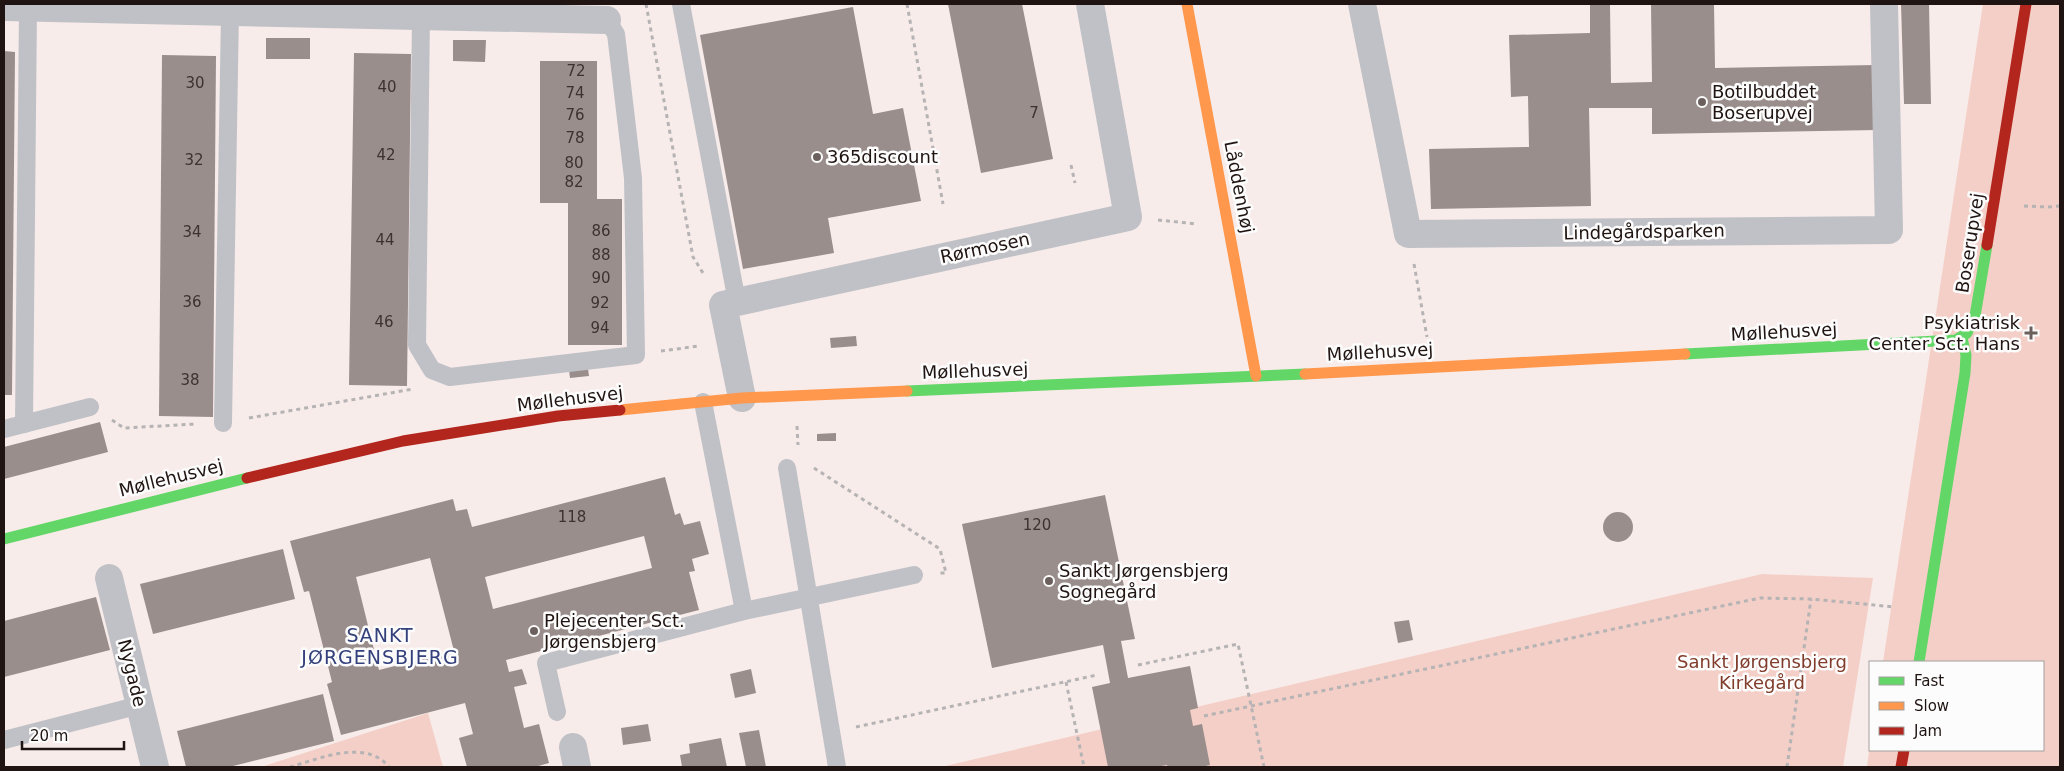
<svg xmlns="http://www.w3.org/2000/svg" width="2064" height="771" viewBox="0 0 2064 771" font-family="'DejaVu Sans',sans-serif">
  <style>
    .green { fill: #f4cfc7 }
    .building { fill: #998e8c; fill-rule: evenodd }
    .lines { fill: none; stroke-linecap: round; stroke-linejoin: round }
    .path { stroke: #b6b3b5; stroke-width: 3; stroke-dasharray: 4 4; stroke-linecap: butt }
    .lane { stroke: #c0c1c6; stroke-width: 18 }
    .street { stroke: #c0c1c6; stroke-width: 28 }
    .fast { stroke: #63d668; stroke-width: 11 }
    .slow { stroke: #ff974d; stroke-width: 11 }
    .jam { stroke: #b3261e; stroke-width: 11 }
    .poi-dot { fill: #6b605d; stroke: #fcfcfc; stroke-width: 2 }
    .labels { text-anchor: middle; stroke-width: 5; stroke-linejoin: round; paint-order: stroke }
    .number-label { font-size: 15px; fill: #3e3230 }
    .poi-label { font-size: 18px; fill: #1f1411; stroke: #fcfcfc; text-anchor: start }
    .street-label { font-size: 18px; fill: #1f1411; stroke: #fcfcfc }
    .park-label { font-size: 18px; fill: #803b2a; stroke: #fcfcfc }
    .neighbourhood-label { font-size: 19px; letter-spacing: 1px; fill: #33407b; stroke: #fcfcfc }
  </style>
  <rect width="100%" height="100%" fill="#f8ecea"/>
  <g class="green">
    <path d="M1983,4h77v763h-193l3,-24v7h173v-88h-160z"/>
    <path d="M1762,574l111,4 -30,189h-902z"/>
    <path d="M428,713l15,54h-182z"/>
  </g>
  <g class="building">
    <path d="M948,4h74l31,155 -72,14z"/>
    <path d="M1590,4h20l1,79 41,-1 -1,-78h63l1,64 161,-3 1,65 -225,4v-26h-63l2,98 -160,3 -2,-60 100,-2 -1,-51 -17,1 -2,-62 81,-2z"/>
    <path d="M1901,4h28l2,100h-27z"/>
    <path d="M853,7l20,107 30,-6 18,93 -93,17 6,35 -91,16 -43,-234z"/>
    <rect x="266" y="38" width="44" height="21"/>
    <path d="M453,40h33l-1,22 -32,-1z"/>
    <path d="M4,51l11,1 -3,343h-8z"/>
    <path d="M354,53l57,1 -4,332 -58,-1z"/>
    <path d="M162,55l54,1 -3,361 -54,-1z"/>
    <path d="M540,61h57v138h25v146h-54v-142h-28z"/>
    <path d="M856,336l1,10 -26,2 -1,-10z"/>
    <path d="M588,369l1,7 -19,2 -1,-8z"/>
    <path d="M100,422l8,30 -104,27v-32z"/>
    <path d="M836,433v8h-19v-7z"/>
    <path d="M665,477l10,38 5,-2 4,12 16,-4 9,33 -17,5 3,12 -6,1 10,38 -193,50 3,12 13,-3 5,15 -13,3 10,41 15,-4 10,39 -14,4h-68l-8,-29 14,-4 -8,-31 -124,32 -14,-51 5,-2 -23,-91 -5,1 -14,-51 163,-42 3,12 11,-2 5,18zM644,536l8,32 -159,41 -8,-32zM430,558l24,93 -75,19 -23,-93z"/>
    <path d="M1105,495l30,144 -14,2 7,37 62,-12 8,42 -8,2 3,16 9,-2 8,41 -9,2h-33l-1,-2 -11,2h-48l-16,-80 18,-4 -7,-38 -111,23 -30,-144z"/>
    <circle cx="1618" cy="527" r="15"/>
    <path d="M283,549l12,50 -142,35 -13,-50z"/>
    <path d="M96,597l14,53 -106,27v-56z"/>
    <path d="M1409,620l4,20 -15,3 -4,-21z"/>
    <path d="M751,669l5,24 -21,5 -5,-24z"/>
    <path d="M323,694l11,47 -105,26h-43l-9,-36z"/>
    <path d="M648,724l3,17 -28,4 -2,-17z"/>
    <path d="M759,730l7,37h-20l-7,-34z"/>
    <path d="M721,738l6,29h-45l-2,-12 10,-2 -1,-9z"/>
  </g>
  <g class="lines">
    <g class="path">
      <path d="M646,4l47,253 10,16"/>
      <path d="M907,4l36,200"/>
      <path d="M1071,165l4,18"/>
      <path d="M2024,206l24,1 12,-1"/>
      <path d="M1158,220l39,4"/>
      <path d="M1414,264l13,73"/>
      <path d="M661,351l38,-5"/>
      <path d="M249,418l164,-29"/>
      <path d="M112,420l12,8 72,-4"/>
      <path d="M797,426l1,19"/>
      <path d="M814,468l126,81 6,24h-6"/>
      <path d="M1138,665l100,-21 26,123"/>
      <path d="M1066,682l18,85"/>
      <path d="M1204,716l556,-118 51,1 84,8"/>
      <path d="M856,727l241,-52"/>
      <path d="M290,767c29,-8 75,-29 99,0"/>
      <path d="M1787,767l24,-168"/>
    </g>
    <g class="lane">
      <path d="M681,4l56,298"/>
      <path d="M421,16l-4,329 15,25 18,7 186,-22 -3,-177 -17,-144 -9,-14"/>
      <path d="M703,402l41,209"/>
      <path d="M223,423l7,-411"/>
      <path d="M24,424l4,-416"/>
      <path d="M4,429l86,-22"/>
      <path d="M787,468l50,299"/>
      <path d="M557,712l-11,-49 198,-52 170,-36"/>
      <path d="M4,740l136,-35"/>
    </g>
    <g class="street">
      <path d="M1362,4l46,230 481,-4 -5,-226"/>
      <path d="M4,7l603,13"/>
      <path d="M742,398l-19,-93 405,-88 -38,-213"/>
      <path d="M109,578l46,189"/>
      <path d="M573,747l4,20"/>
    </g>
    <g class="fast">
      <path d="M1685,354l271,-14 11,-7 8,-17 12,-71"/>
      <path d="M907,391l398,-17"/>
      <path d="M4,539l243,-61"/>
      <path d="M1919,662l46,-289 1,-18 -4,-17"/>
    </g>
    <g class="slow">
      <path d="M1187,4l69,372"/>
      <path d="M1305,374l380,-20"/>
      <path d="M620,410l122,-12 165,-7"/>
    </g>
    <g class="jam">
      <path d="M1987,245l39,-241"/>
      <path d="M247,478l156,-37 155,-25 62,-6"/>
      <path d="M1901,767l3,-17"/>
    </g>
  </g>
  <g class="poi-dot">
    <circle cx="1702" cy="102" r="5"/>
    <circle cx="817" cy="157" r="5"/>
    <path d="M2028.5 325.5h5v5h5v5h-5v5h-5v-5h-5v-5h5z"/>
    <circle cx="1049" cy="581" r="5"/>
    <circle cx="534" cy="631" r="5"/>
  </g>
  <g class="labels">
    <g class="number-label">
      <text x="576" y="76">72</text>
      <text x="195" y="88">30</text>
      <text x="387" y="92">40</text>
      <text x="575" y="98">74</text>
      <text x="1034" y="118">7</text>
      <text x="575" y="120">76</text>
      <text x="575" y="143">78</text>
      <text x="386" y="160">42</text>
      <text x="194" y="165">32</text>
      <text x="574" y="168">80</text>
      <text x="574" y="187">82</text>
      <text x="601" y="236">86</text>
      <text x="192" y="237">34</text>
      <text x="385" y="245">44</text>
      <text x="601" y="260">88</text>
      <text x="601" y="283">90</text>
      <text x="192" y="307">36</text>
      <text x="600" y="308">92</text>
      <text x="384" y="327">46</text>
      <text x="600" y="333">94</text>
      <text x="190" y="385">38</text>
      <text x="572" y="522">118</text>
      <text x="1037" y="530">120</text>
    </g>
    <g class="poi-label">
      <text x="1712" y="98">Botilbuddet<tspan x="1712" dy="21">Boserupvej</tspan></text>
      <text x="827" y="163">365discount</text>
      <text x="2020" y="329" text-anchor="end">Psykiatrisk<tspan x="2020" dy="21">Center Sct. Hans</tspan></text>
      <text x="1059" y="577">Sankt Jørgensbjerg<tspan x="1059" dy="21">Sognegård</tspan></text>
      <text x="544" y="627">Plejecenter Sct.<tspan x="544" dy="21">Jørgensbjerg</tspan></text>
    </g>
    <g class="street-label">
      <text transform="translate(1239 187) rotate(79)" y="6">Låddenhøj</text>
      <text transform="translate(1644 232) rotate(-1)" y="6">Lindegårdsparken</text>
      <text transform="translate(1970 243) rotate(-81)" y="6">Boserupvej</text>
      <text transform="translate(985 248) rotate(-12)" y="6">Rørmosen</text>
      <text transform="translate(1784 332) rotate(-3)" y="6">Møllehusvej</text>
      <text transform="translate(1380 352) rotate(-3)" y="6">Møllehusvej</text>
      <text transform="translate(975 371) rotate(-2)" y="6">Møllehusvej</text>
      <text transform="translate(570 399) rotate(-7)" y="6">Møllehusvej</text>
      <text transform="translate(171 478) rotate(-14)" y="6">Møllehusvej</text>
      <text transform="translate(132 673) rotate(76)" y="6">Nygade</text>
    </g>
    <g class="park-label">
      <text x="1762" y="668">Sankt Jørgensbjerg<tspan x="1762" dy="21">Kirkegård</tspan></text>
    </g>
    <g class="neighbourhood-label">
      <text x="380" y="642">SANKT<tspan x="380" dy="22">JØRGENSBJERG</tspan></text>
    </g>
  </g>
  <rect width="2064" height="771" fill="none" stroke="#1f1411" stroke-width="10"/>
  <rect x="1869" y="661" width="175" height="90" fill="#fcfcfc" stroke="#a49f9e"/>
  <rect x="1879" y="677" width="25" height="8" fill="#63d668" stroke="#a49f9e"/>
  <text x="1914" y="686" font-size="15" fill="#1f1411">Fast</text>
  <rect x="1879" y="702" width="25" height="8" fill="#ff974d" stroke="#a49f9e"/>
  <text x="1914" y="711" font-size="15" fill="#1f1411">Slow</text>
  <rect x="1879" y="727" width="25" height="8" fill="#b3261e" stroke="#a49f9e"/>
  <text x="1914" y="736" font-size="15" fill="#1f1411">Jam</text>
  <path d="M22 741v8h102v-8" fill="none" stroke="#1f1411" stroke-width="2.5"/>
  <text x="30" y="741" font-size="15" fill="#1f1411" stroke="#fcfcfc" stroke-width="4" paint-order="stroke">20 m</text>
</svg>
